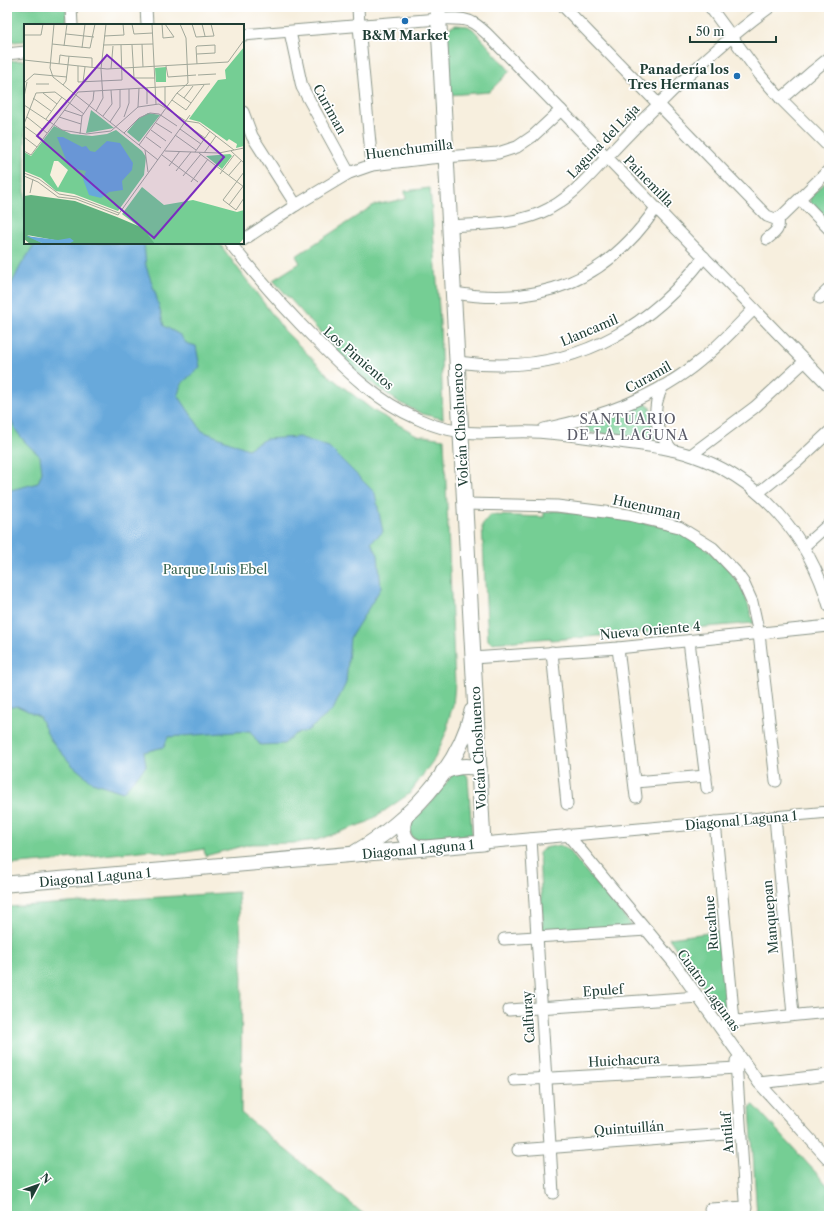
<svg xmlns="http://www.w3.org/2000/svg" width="836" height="1223" viewBox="0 0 836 1223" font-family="'Libre Caslon Text',serif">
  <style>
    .green { fill: #75ce94; stroke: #4a8664 }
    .water { fill: #67a9db; stroke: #437388 }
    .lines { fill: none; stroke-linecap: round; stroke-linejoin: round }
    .street-casing { stroke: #8b9689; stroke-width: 13 }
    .secondary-casing { stroke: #8b9689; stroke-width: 17 }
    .street { stroke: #fff; stroke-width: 11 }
    .secondary { stroke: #fff; stroke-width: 15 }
    .poi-dot { fill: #1f6fb2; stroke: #fff; stroke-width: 1.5 }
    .labels { text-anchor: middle; stroke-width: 3.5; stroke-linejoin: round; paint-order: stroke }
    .poi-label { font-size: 13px; font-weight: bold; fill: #1f3d34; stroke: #fff }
    .street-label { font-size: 13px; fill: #1f3d34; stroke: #fff }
    .park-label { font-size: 13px; fill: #34614c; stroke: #fff }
    .neighbourhood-label { font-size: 14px; letter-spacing: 1px; fill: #5b5c68; stroke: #fff }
    .inset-road { fill: none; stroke: #a1a89a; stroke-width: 1 }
    .view { fill: #7b2cbf; fill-opacity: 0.15; stroke: #7b2cbf; stroke-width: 2 }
    .inset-edge { fill: none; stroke: #1f3d34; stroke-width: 2 }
  </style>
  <rect width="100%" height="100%" fill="#fff"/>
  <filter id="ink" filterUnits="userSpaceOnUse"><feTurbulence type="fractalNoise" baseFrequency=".025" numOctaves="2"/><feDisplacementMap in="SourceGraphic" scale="8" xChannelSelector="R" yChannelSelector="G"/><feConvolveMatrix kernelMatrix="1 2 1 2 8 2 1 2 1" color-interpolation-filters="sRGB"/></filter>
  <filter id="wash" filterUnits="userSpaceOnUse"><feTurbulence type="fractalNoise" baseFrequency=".012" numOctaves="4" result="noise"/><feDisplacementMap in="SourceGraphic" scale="16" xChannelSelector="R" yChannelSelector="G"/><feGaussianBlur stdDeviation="0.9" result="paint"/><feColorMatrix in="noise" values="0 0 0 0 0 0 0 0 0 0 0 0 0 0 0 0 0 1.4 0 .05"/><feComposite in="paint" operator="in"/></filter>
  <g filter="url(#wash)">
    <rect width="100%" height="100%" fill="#f7efde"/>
    <g class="green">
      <path d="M10,7h56l1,18h-42v16l-13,1z"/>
      <path d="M456,25l12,1 5,3 37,42 -21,21 -40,3 -3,-62 5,-6z"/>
      <path d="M25,60v183h194l65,87 45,46 45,35 43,24 27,4 11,245 -2,21 -5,17v6l-13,30 -26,36 -41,28 -51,18 -24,3 -43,1 -45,12 -1,-7 -23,4 -13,1 -18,-4 -84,9 -11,2 -48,4v-804z"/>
      <path d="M829,179v44l-19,-19v-7z"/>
      <path d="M430,188l10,134 3,97 -20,-5 -23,-11 -44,-31 -83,-92 27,-17 -4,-7 78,-51 32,-6 -1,-8z"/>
      <path d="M642,404h4l4,3 1,14 5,14 -2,5 -4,1 -62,-9 -3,-3 2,-3 37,-12z"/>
      <path d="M544,510c32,2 63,6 94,12 13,2 27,4 38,9 26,12 52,32 66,58 5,10 8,23 12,34l-203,17v-2l-60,5 -3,-3 -6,-115 8,-10 54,2z"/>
      <path d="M463,772l4,3 1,3 4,57 -51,5 -7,-1 -3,-3 -1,-12 23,-24 19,-25z"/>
      <path d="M560,845l7,4 66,78 -90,4 -4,-78 5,-5z"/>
      <path d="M238,892l4,67 -1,154 125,103h-359v-309z"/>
      <path d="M723,931l5,81 -4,1 -4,-1 -51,-74z"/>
      <path d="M754,1105l75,82v29h-72l-7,-109z"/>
    </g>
    <path class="water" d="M36,243h108l2,23 10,29 8,31 16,9 6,8 10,3 4,21 -19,17 -3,11 24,36 46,18 17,-10 34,-2 30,10 46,46 8,39 -12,10 7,13 3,33 -31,50 -4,45 -13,27 -26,21 -12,3 -11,10 -24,1 -10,-14 -82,6 -4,10 -20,5 2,14 -23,26 -31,-10 -20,-17 -22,-26 -11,-23 -22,-10 -10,2v-217l31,-8 4,-11 -2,-16c-18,-16 -25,-23 -33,-46v-117l14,-28z"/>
  </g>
  <g filter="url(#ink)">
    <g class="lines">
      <defs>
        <g id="street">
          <path d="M71,7l1,18"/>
          <path d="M146,7l1,18"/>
          <path d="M358,7l1,19 13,139"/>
          <path d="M564,7l203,209 8,3 7,-3 47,-46"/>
          <path d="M710,7l50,68 21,24 48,48"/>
          <path d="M290,32l12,55 47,86"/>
          <path d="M243,35l195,-16c30,-1 34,-1 55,21l336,346"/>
          <path d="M7,54l18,-2"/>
          <path d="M781,99l32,-28 16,-13"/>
          <path d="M243,112l9,24 44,69"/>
          <path d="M800,199l29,30"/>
          <path d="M450,226c30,-2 61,-1 90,-13 28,-12 47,-34 67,-56 16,-17 33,-35 51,-52 35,-35 72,-69 112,-98"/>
          <path d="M767,239c8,-7 13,-9 11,-20"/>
          <path d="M243,240l53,-35 53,-32 23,-8 59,-7 67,-5 19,-6 16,-11 28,-26"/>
          <path d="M230,243c27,34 55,66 85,96 30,31 63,63 103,80 19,9 42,14 63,14 17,0 35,-2 52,-1 27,1 53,5 79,9 27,4 55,6 81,15 68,23 117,83 136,150"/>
          <path d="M454,293c86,14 152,-12 202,-85"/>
          <path d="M820,298l9,-9"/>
          <path d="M457,362c14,2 29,3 43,3 85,0 153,-41 204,-108"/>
          <path d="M663,386c-13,24 -8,43 9,64"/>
          <path d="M544,429c56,-12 112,-31 157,-69 19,-15 36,-34 53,-51"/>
          <path d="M691,455l64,-48 50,-46"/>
          <path d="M758,493l40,-32 31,-29"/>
          <path d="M464,504l93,2 72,9 50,12 34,21 22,23 8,11 9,20 7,32 17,147"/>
          <path d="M803,547l26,-23"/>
          <path d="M689,641l18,147"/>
          <path d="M618,648l18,149"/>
          <path d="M552,652l15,152"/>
          <path d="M473,658l145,-10 211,-22"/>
          <path d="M635,782l71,-6"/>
          <path d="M775,817l18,198"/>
          <path d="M715,822l19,199"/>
          <path d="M568,835l106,128 85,120 70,77"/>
          <path d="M531,839l22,354"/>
          <path d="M483,843l346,-31"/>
          <path d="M504,939l143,-9"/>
          <path d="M509,1010l190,-13"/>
          <path d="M727,1022l102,-10"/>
          <path d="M736,1061l10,155"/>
          <path d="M514,1080l223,-12"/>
          <path d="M759,1083l70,-8"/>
          <path d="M518,1150l223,-17"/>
          <path d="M710,1209l36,-2"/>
        </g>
        <g id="secondary">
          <path d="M443,772c12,-6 23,-7 36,-4"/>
          <path d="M407,814c-9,14 -3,33 16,34"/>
          <path d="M356,852c50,-29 103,-82 116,-141"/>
          <path d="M7,884l476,-41 -45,-836"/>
        </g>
      </defs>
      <use href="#street" class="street-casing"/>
      <use href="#secondary" class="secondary-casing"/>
      <use href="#street" class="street"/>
      <use href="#secondary" class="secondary"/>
    </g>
  </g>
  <g class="poi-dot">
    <circle cx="405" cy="21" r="4"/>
    <circle cx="737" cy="76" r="4"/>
  </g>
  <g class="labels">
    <g class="poi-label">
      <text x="405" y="40">B&amp;M Market</text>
      <text x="729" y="74" text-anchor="end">Panadería los<tspan x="729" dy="15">Tres Hermanas</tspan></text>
    </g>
    <g class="street-label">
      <text transform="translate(330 109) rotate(61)" y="5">Curiman</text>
      <text transform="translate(603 141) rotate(-46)" y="5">Laguna del Laja</text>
      <text transform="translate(409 149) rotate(-7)" y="5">Huenchumilla</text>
      <text transform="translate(649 181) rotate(46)" y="5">Painemilla</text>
      <text transform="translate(589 330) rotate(-23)" y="5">Llancamil</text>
      <text transform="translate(359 358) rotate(41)" y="5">Los Pimientos</text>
      <text transform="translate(648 377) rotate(-29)" y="5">Curamil</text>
      <text transform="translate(460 425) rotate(-93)" y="5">Volcán Choshuenco</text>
      <text transform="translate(647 507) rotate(13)" y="5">Huenuman</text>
      <text transform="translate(650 630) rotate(-5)" y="5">Nueva Oriente 4</text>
      <text transform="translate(478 748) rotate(-93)" y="5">Volcán Choshuenco</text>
      <text transform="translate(741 820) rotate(-5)" y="5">Diagonal Laguna 1</text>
      <text transform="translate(418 849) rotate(-5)" y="5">Diagonal Laguna 1</text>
      <text transform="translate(95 877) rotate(-5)" y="5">Diagonal Laguna 1</text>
      <text transform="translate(770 917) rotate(-95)" y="5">Manquepan</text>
      <text transform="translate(711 923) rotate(-95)" y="5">Rucahue</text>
      <text transform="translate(603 990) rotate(-4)" y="5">Epulef</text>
      <text transform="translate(709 990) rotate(54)" y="5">Cuatro Lagunas</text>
      <text transform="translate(528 1017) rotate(-94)" y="5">Calfuray</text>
      <text transform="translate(624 1060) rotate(-3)" y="5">Huichacura</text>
      <text transform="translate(629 1128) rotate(-4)" y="5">Quintuillán</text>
      <text transform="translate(727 1133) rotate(-94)" y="5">Antilaf</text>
    </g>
    <g class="park-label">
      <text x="215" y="574">Parque Luis Ebel</text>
    </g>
    <g class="neighbourhood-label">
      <text x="628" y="424">SANTUARIO<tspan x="628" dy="16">DE LA LAGUNA</tspan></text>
    </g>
  </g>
  <g transform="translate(24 24)">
    <rect width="220" height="220" fill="#f7efde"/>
    <path d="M220,23v99l-8,2 1,-4 -8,-5 -2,2 -27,-19 -11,-3 29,-39 8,-1 -1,-9zM142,43v15h-10l-1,-14zM67,86l13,10 10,8 -28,5zM124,89l12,2 -21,27 -12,-10 11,-13zM30,102l17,8 21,2 15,-2 9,-4 26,21 4,6 -2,18 -26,36 -44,-17 -18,-3 -15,-13 -17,-7v-19l7,4zM30,137h4l10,9 -10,18 -8,-13zM206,130l2,2 -10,13 -16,-13zM118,163l22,18 29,-5 44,12 7,-2v28l-5,6h-86l-11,-15 -20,-15z" fill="#75ce94" fill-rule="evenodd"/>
    <path d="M7,171l44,6 42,16 26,11 12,16h-87l3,-1 -44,-8 17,9h-14l-6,-5v-43z" fill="#60b17e"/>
    <path d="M33,113h6l19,10 4,-1 4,5 5,1 12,-11 13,2 13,20 -1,7 -10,11 1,9 -14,2 -8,6 -12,-3 -6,-16 3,-8 -10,-2 -9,-7zM2,212l32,4 12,-2 4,3 -6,3h-24z" fill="#67a9db"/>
    <path class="inset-road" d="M30,0l-4,44 3,9 105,83M108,0l2,10 19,-1M128,0l4,80M138,0l1,14 11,-1 -9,-13M168,0l4,13 18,-1 -3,-12M178,0l3,12M42,10l28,3M0,11h17l2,-11M80,12l20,-1 -1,-11M28,20l38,4 5,-24M118,20l1,23M79,21l50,-1M108,21l2,33h21M40,22l3,-22M58,24l3,-24M173,30l18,-1v-8l-18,1 -1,1 1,17M0,36l83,9 121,-7 16,-22M35,40l1,-9 6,1 26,2v9M54,42v16l44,-2 -1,-35M142,42l2,11 28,-2M87,45l2,-23M174,51l18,-1M59,58l2,-15M0,59l10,-9 33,3M12,60h13M39,61l3,-4 3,-25M123,64v16M19,69l14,11M153,69l14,10M0,73l3,-15M9,74l18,13M160,74l9,-12M148,76l14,10 18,-25M0,81l38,25 24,4 25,-3 27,-24 21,-3 27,17 13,2 35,27M114,83l1,-19M141,83v-20M40,86l18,6M72,87l7,-13 -2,-29 5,-45M79,92l9,-12 -1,-14M3,93l20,16M35,93l22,7M100,93l5,-14v-14M22,95l16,-22M86,98l10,-15v-18M132,99l16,10M160,99l21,15M0,100l12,-31 19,-1 29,22M0,102l18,13M156,105l21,15M127,106l15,11M100,109l15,-15 11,-5 9,1 18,12M56,110l2,-18 11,-16 1,-9M151,111l21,15M0,113l13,10M122,113l15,11M115,121l38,-52 11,-10 -2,-45 -6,-14M121,126l3,22M0,127l7,4 47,-63 132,-8M141,127l54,2 25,-5M207,127l13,12M171,128l15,-21M175,129l45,34M180,129l12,-17M138,131l36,27M145,142l11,-15M152,147l15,-19M220,148l-21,28 13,10 8,-12M0,149l15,6 20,15 18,3 42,16M196,150l14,-19M205,151l12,-14M0,152l14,6 20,15 18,2 42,16 72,-100M159,152l18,-22M167,158l17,-23M6,169l3,-14M205,181l15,-20"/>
    <path class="view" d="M83,31l117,102 -70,81 -117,-102z"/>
    <rect width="220" height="220" class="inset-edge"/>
  </g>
  <rect width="836" height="1223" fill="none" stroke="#fff" stroke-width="24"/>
  <g transform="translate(38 1185) rotate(49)" stroke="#ffffff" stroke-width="3" paint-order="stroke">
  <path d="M0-3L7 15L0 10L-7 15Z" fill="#1f3d34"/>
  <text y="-6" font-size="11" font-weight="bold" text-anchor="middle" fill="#1f3d34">N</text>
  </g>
  <path d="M690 36v6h86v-6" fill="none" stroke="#1f3d34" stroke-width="2"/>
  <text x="696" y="36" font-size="12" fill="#1f3d34" stroke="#ffffff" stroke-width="3" paint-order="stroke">50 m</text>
</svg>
